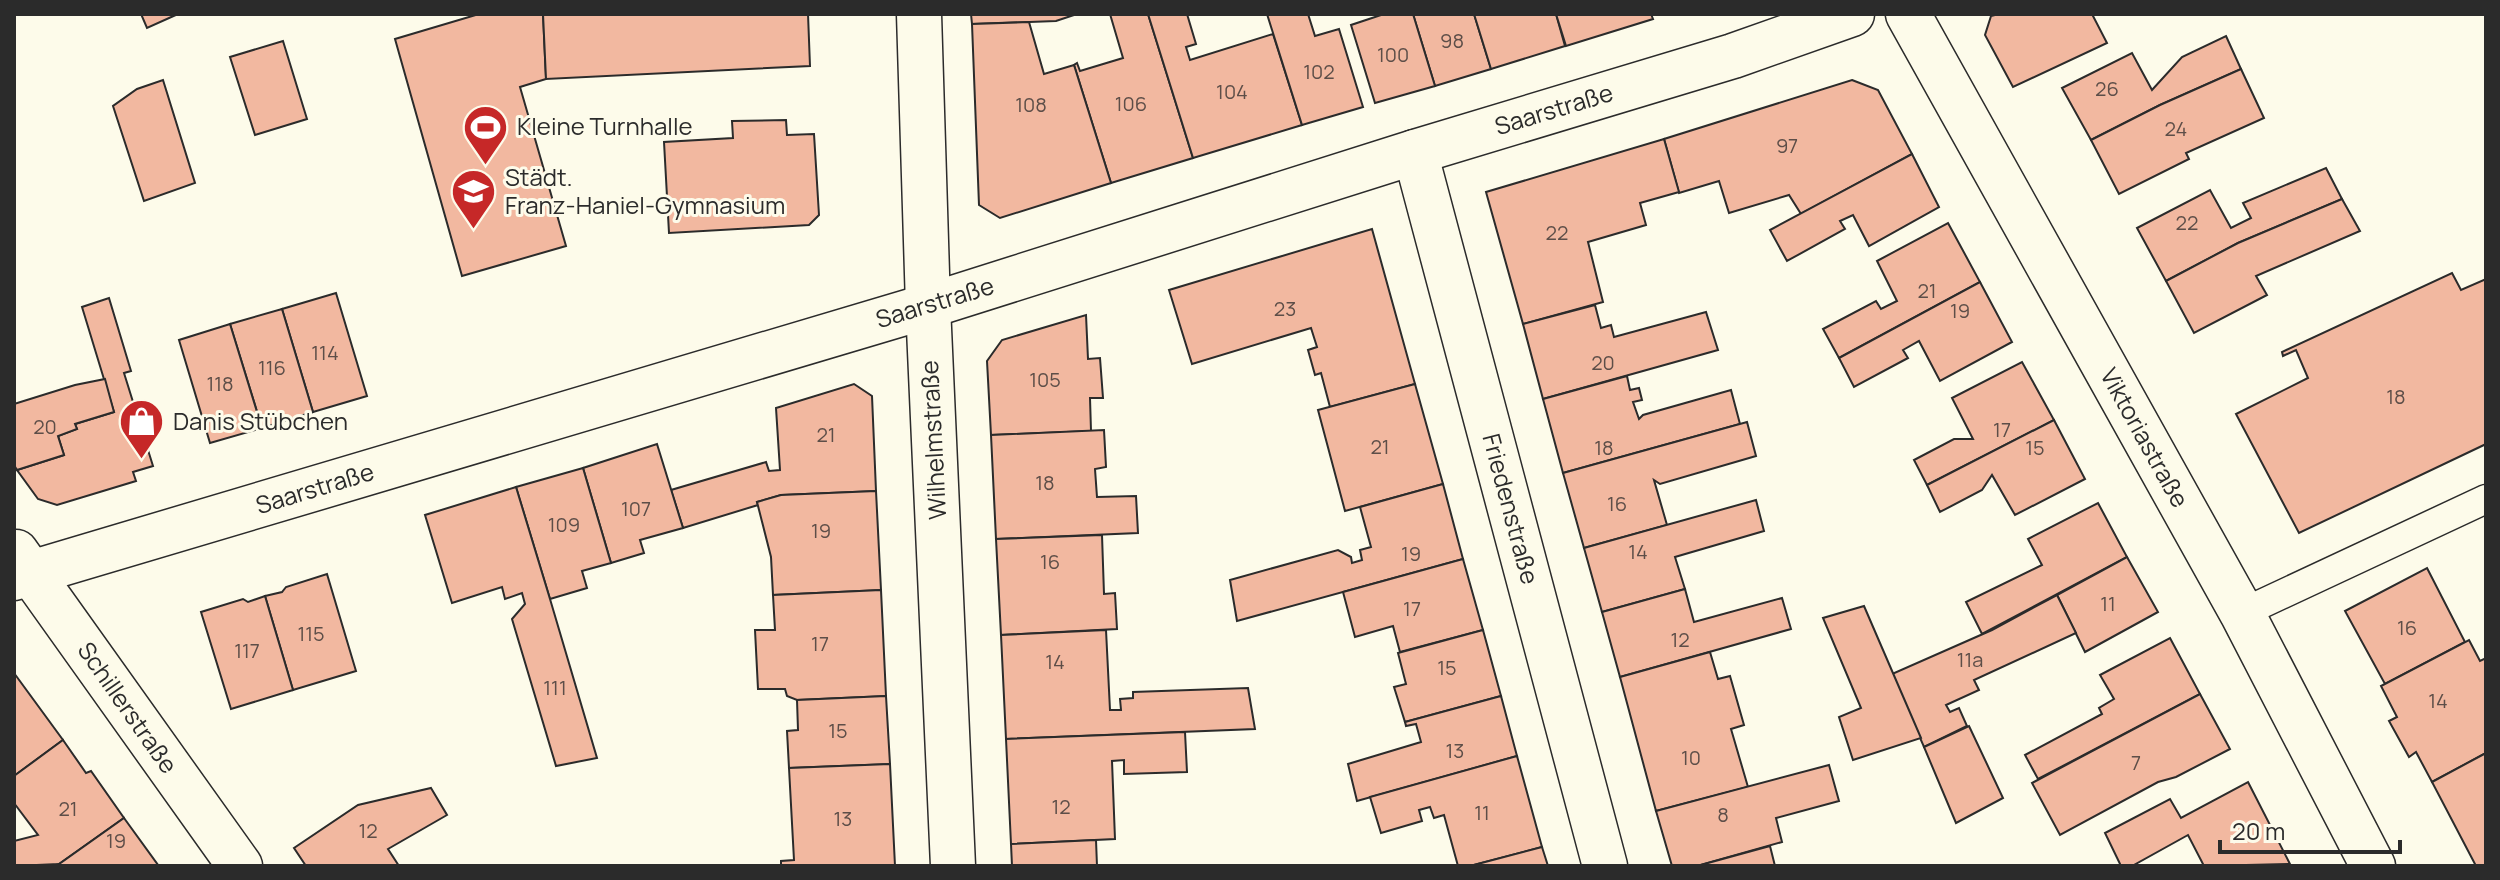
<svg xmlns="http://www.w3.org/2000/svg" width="2500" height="880" viewBox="0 0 2500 880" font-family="Manrope,sans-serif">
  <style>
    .building { fill: #f2b8a0; stroke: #2b2b2b; stroke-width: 2 }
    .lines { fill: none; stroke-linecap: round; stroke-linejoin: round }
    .service-casing { stroke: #2b2b2b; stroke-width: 31 }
    .minor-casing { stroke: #2b2b2b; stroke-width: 47 }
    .service { stroke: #fdfbea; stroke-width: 28 }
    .minor { stroke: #fdfbea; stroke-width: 44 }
    .labels { text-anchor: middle; stroke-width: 6; stroke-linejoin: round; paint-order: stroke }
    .number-label { font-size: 20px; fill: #5d4e48 }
    .street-label { font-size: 24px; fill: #2b2b2b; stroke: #fdfbea }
    .poi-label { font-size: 24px; fill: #2b2b2b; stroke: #fdfbea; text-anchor: start }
  </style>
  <rect width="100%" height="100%" fill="#fdfbea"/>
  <g class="building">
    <path d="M141,14h37l-31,14z"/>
    <path d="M479,14h64l3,65 -26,8 46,159 -104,30 -67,-237z"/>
    <path d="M543,14h265l2,52 -264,13z"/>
    <path d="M971,14h106l-21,7 -84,3z"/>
    <path d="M1110,14h38l45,144 -82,25 -37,-118 3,-2 3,8 43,-13z"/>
    <path d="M1148,14h39l9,30 -10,3 4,13 83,-26 29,91 -109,33z"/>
    <path d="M1267,14h41l7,22 24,-7 24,78 -61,18z"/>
    <path d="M1413,14h61l17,55 -56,17z"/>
    <path d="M1413,14l22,72 -60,17 -24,-78 33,-11z"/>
    <path d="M1474,14h82l9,32 -74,23z"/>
    <path d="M1556,14h95l2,5 -87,27z"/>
    <path d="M1999,14h93l15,29 -94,44 -28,-52 6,-19z"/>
    <path d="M1029,22l15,52 30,-9 37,118 -111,35 -21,-13 -7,-181z"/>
    <path d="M2226,36l15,33 -81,36 -69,35 -29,-52 70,-35 20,37 30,-33z"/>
    <path d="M283,41l24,78 -52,16 -25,-78z"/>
    <path d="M2241,69l23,49 -78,35 3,6 -70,35 -28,-54 69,-35z"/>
    <path d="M163,80l32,103 -51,18 -31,-95 24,-17z"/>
    <path d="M1852,80l26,10 34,64 -111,60 -12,-19 -60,18 -10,-32 -40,12 -15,-54z"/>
    <path d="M786,120l1,15 27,-1 5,81 -10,10 -140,8 -5,-91 69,-4 -1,-17z"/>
    <path d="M1664,139l15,53 -39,11 6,22 -58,17 15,60 -80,22 -37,-132z"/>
    <path d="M1912,154l27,53 -70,39 -16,-31 -13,6 5,8 -58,32 -17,-31z"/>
    <path d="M2326,168l16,31 -104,44 -72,38 -29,-53 73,-38 21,38 20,-10 -8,-15z"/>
    <path d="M2342,199l18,32 -104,45 11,19 -73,38 -28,-52 72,-38z"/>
    <path d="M1948,223l32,59 -141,76 -16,-29 53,-28 5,8 16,-8 -20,-40z"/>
    <path d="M1372,229l43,155 -85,23 -9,-34 -6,2 -7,-25 9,-3 -6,-19 -119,36 -23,-74z"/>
    <path d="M2452,273l9,17 25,-11v165l-187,89 -63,-119 72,-36 -12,-28 -13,6 -1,-4z"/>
    <path d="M1980,282l32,60 -72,39 -21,-40 -16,9 5,8 -54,29 -15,-29z"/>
    <path d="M336,293l31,103 -54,16 -31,-103z"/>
    <path d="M109,298l22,73 -7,2 29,93 -20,6 3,9 -79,24 -19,-6 -21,-29 47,-15 -6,-19 19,-7 -2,-5 39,-12 -32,-105z"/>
    <path d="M1595,305l6,23 10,-3 3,12 92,-25 12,38 -175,49 -20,-75z"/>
    <path d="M282,309l31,103 -51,16 -32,-104z"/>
    <path d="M1086,315l2,44 12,-1 3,40h-13l1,33 -100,4 -4,-74 15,-21z"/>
    <path d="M230,324l32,104 -52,15 -31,-103z"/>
    <path d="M2022,362l32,58 -127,65 -13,-25 40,-21h19l-21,-41z"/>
    <path d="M1627,376l3,14 9,-2 3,12 -9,2 6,17 4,-4 88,-25 9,34 -177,49 -20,-74z"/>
    <path d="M105,379l9,33 -39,12 2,5 -19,7 6,19 -47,15 -3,-5v-61l61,-19z"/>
    <path d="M854,384l18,12 4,95 -95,4 -24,7 1,3 -75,23 -12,-38 95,-28 3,9 11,-1 -4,-62z"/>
    <path d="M1415,384l28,100 -98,27 -27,-101z"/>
    <path d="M2054,420l31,59 -70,36 -23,-40 -10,15 -42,22 -13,-27z"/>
    <path d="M1747,422l9,34 -96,28 -6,-4 13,45 -83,23 -21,-75z"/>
    <path d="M1104,430l2,37 -11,2 2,28 39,-1 2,37 -142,6 -5,-104z"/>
    <path d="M657,444l26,84 -43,12 4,13 -33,10 -28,-95z"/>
    <path d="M583,468l28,95 -29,8 5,17 -37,11 -34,-112z"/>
    <path d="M1443,484l20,75 -226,62 -7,-41 108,-30 13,7 1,6 10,-3 -2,-10 11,-3 -11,-40z"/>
    <path d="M516,487l34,112 47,159 -41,8 -44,-147 13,-15 -3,-11 -17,6 -3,-12 -50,16 -27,-88z"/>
    <path d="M876,491l5,99 -108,5 -2,-38 -14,-55 24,-7z"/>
    <path d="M1756,500l8,31 -89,26 10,32 -83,23 -18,-64z"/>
    <path d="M2098,503l29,54 -145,77 -16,-32 76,-37 -14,-26z"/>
    <path d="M1102,535l2,59 11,-1 2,36 -116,6 -5,-96z"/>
    <path d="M2127,557l31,55 -73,40 -28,-57z"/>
    <path d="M1463,559l20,71 -83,22 -7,-26 -38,11 -12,-45z"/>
    <path d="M2427,568l38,74 -80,42 -40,-73z"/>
    <path d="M327,574l29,97 -63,19 -28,-94 17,-4 4,-5z"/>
    <path d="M1685,589l9,33 88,-24 9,31 -171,48 -18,-65z"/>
    <path d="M881,590l5,106 -89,4 -10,-4 -2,-7h-27l-3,-59h20l-2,-35z"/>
    <path d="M2057,595l19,38 -102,47 5,10 -33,15 4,7 9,-4 8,18 -43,21 -32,-73 100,-44z"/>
    <path d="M265,596l28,94 -62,19 -30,-97 42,-13 5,3z"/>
    <path d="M1864,606l57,132 -68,22 -14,-43 22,-9 -38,-90z"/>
    <path d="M1106,630l4,80h11l-1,-11 13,-1v-6l115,-4 7,41 -249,10 -5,-104z"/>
    <path d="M1483,630l18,66 -96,26 -11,-35 12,-3 -8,-31z"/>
    <path d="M2170,638l30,56 -162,85 -13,-24 77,-41 -3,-6 15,-9 -14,-24z"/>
    <path d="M2469,640l11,21 6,-3v95l-54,29 -16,-30 -7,5 -20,-36 8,-4 -16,-31z"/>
    <path d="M1710,652l8,27 12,-3 14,49 -13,4 17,58 -92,24 -36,-134z"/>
    <path d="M14,673l49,67 -49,36z"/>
    <path d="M2200,694l30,55 -54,28 -18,5 -98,53 -28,-52z"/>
    <path d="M886,696l4,68 -101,4 -2,-37 11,-1 -1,-30z"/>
    <path d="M1501,696l16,60 -160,45 -9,-37 73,-22 -5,-18 -10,2 -1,-4z"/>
    <path d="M1969,726l34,72 -47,25 -32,-76z"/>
    <path d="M1185,732l2,40 -63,2v-14l-12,1 3,78 -104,5 -5,-105z"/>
    <path d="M63,740l23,33 5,-2 33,47 -65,46 -45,2v-25l24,-6 -24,-32v-27z"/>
    <path d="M2486,753v113h-10l-44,-84z"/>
    <path d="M1517,756l25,91 -72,19h-12l-14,-51 -10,3 -4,-11 -11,3 3,11 -41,12 -11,-36z"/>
    <path d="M890,764l5,102h-114v-5l13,-1 -5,-92z"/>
    <path d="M1829,765l10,36 -63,17 6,24 -85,24h-25l-16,-55z"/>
    <path d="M2248,782l42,82 -86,2 -16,-31 -56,31h-11l-16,-33 65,-34 11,19z"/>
    <path d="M431,788l16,27 -59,34 11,17h-93l-12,-18 64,-43z"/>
    <path d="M124,818l34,47 -2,1h-104l7,-2z"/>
    <path d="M1096,840l1,26h-85l-1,-22z"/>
    <path d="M1770,846l5,20h-78z"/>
    <path d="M1542,847l6,19h-78z"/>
  </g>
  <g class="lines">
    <defs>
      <path id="service" d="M2242,613l244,-114"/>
      <g id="minor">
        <path d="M919,14l9,292 25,560"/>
        <path d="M1908,14l334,599 131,253"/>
        <path d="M1415,152l190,714"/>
        <path d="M16,552l224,314"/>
        <path d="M14,578l914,-272 487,-154 318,-96 119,-42"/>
      </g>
    </defs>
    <use href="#service" class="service-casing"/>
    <use href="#minor" class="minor-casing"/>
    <use href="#service" class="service"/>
    <use href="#minor" class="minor"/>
  </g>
  <defs>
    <symbol id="stadium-pin" viewBox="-11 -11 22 30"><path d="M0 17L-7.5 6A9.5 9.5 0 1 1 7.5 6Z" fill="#c62828" stroke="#fdfbea"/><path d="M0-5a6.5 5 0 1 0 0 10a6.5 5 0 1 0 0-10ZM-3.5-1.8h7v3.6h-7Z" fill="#fff"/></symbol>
    <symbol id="school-pin" viewBox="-11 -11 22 30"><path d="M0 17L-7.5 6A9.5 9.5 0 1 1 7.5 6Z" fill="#c62828" stroke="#fdfbea"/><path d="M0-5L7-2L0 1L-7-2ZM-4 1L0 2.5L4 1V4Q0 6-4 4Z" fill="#fff"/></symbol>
    <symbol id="shop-pin" viewBox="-11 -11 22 30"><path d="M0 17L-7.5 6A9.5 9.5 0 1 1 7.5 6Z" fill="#c62828" stroke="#fdfbea"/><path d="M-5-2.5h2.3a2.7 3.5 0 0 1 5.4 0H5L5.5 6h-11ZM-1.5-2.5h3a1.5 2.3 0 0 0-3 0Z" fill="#fff"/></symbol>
  </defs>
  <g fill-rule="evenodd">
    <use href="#stadium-pin" x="460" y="102" width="51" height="69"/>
    <use href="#school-pin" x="448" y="166" width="51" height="69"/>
    <use href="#shop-pin" x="116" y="396" width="51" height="69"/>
  </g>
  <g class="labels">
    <g class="number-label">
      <text x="1452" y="48">98</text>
      <text x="1393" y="62">100</text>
      <text x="1319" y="79">102</text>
      <text x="2107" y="96">26</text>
      <text x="1232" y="99">104</text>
      <text x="1131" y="111">106</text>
      <text x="1031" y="112">108</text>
      <text x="2176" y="136">24</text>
      <text x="1787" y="153">97</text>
      <text x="2187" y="230">22</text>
      <text x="1557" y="240">22</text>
      <text x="1927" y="298">21</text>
      <text x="1285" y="316">23</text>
      <text x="1960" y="318">19</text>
      <text x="325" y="360">114</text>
      <text x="1603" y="370">20</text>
      <text x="272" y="375">116</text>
      <text x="1045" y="387">105</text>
      <text x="220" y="391">118</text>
      <text x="2396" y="404">18</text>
      <text x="45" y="434">20</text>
      <text x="2002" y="437">17</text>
      <text x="826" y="442">21</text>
      <text x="1380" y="454">21</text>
      <text x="1604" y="455">18</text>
      <text x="2035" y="455">15</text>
      <text x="1045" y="490">18</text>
      <text x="1617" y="511">16</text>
      <text x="636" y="516">107</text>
      <text x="564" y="532">109</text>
      <text x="821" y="538">19</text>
      <text x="1638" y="559">14</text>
      <text x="1411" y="561">19</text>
      <text x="1050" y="569">16</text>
      <text x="2108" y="611">11</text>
      <text x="1412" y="616">17</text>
      <text x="2407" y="635">16</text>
      <text x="311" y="641">115</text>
      <text x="1680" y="647">12</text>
      <text x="820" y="651">17</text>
      <text x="247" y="658">117</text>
      <text x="1970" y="667">11a</text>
      <text x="1055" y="669">14</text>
      <text x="1447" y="675">15</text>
      <text x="555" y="695">111</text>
      <text x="2438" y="708">14</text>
      <text x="838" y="738">15</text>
      <text x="1455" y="758">13</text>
      <text x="1691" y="765">10</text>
      <text x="2136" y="770">7</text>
      <text x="1061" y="814">12</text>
      <text x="68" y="816">21</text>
      <text x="1482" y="820">11</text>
      <text x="1723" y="822">8</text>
      <text x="843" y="826">13</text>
      <text x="368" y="838">12</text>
      <text x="116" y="848">19</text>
    </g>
    <g class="street-label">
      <text transform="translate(1554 110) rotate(-17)" y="8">Saarstraße</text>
      <text transform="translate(935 303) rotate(-17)" y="8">Saarstraße</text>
      <text transform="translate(2144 438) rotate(61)" y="8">Viktoriastraße</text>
      <text transform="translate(934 440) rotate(-93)" y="8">Wilhelmstraße</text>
      <text transform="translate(315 489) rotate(-17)" y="8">Saarstraße</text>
      <text transform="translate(1510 509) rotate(75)" y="8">Friedenstraße</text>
      <text transform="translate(127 708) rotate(55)" y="8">Schillerstraße</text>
    </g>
    <g class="poi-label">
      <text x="517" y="135">Kleine Turnhalle</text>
      <text x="505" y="186">Städt.<tspan x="505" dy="28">Franz-Haniel-Gymnasium</tspan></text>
      <text x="173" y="430">Danis Stübchen</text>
    </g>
  </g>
  <rect width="2500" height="880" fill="none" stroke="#2b2b2b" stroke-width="32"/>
  <path d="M2220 840v12h180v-12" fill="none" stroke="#2b2b2b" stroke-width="4"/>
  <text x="2232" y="840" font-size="24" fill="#2b2b2b" stroke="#fdfbea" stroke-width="6" paint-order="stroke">20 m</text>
</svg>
